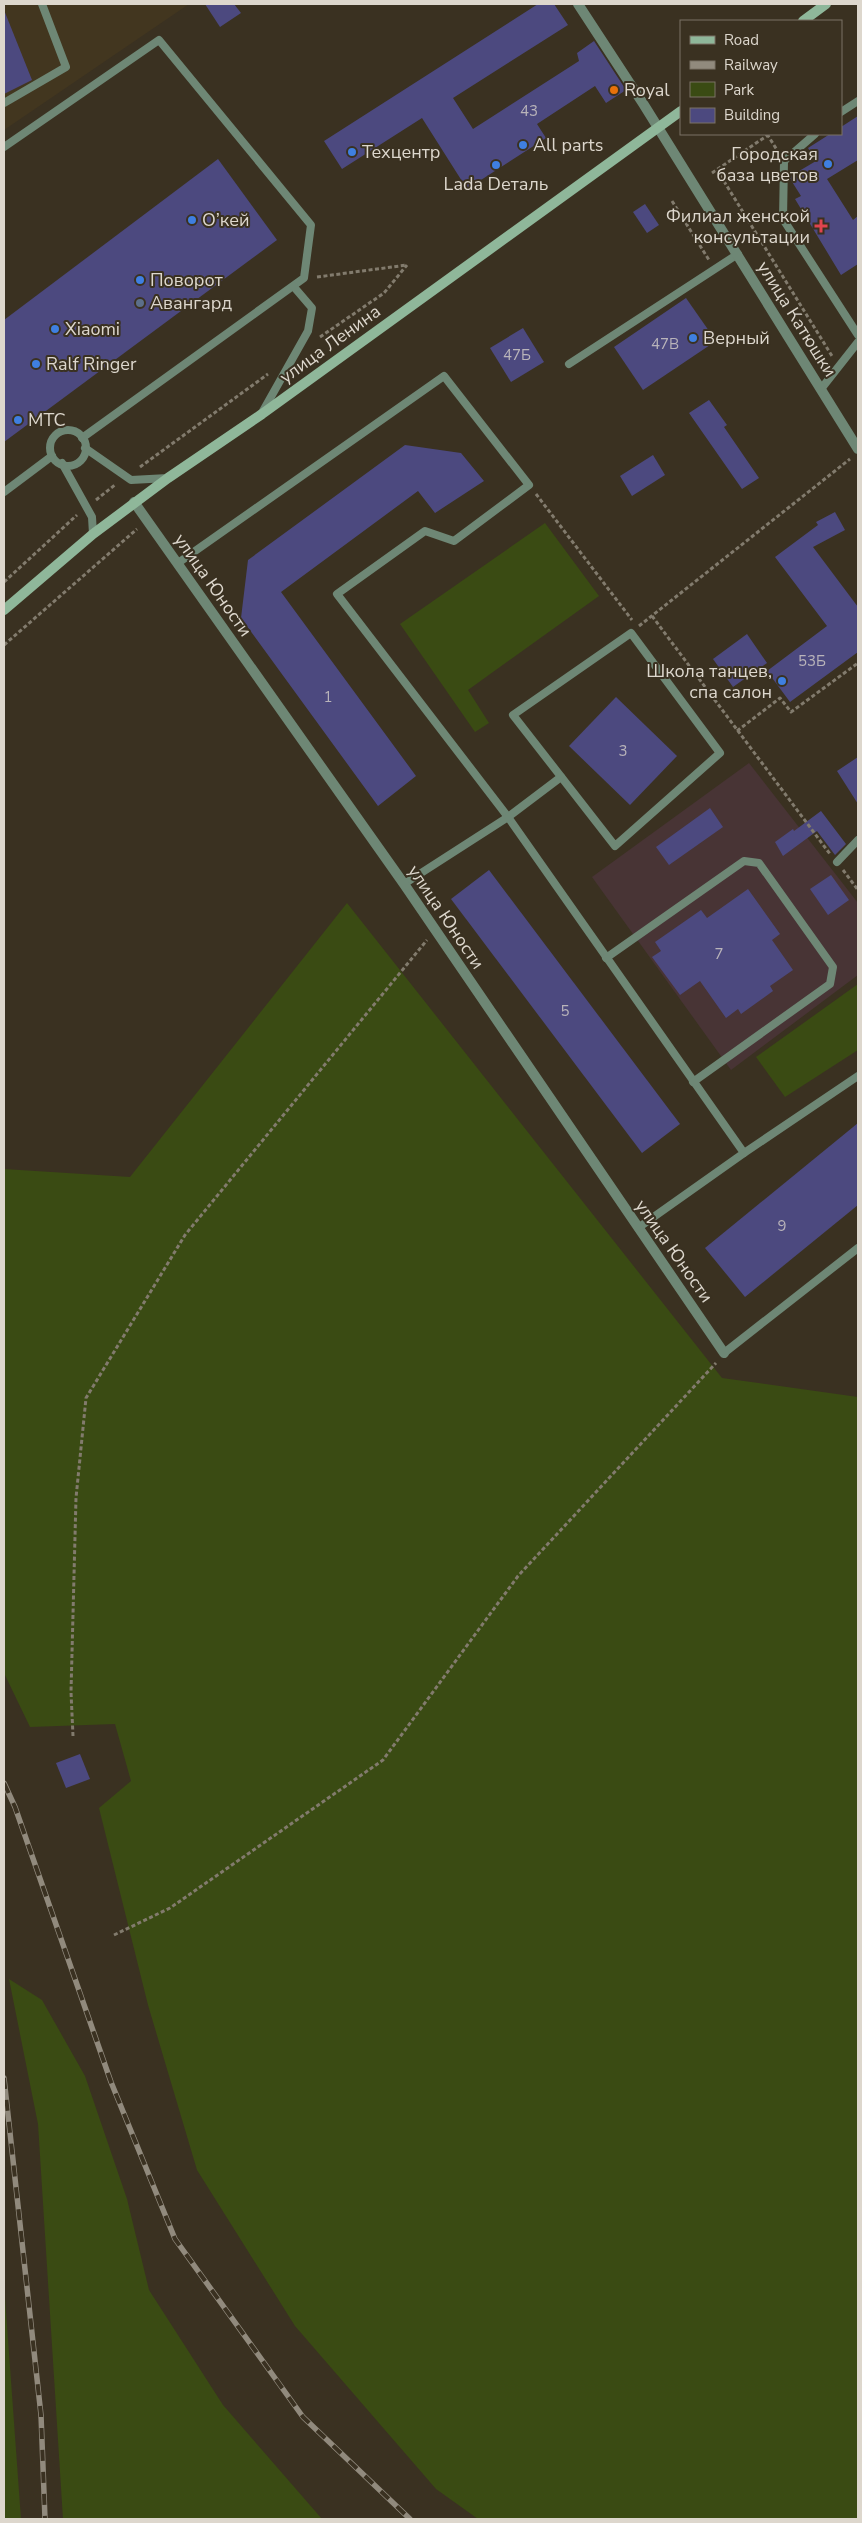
<svg xmlns="http://www.w3.org/2000/svg" width="862" height="2523" viewBox="0 0 862 2523" font-family="'Nunito Sans',sans-serif">
  <style>
    .built { fill: #42361f }
    .education { fill: #483435 }
    .green { fill: #3a4b13 }
    .building { fill: #4c497f }
    .lines { fill: none; stroke-linecap: round; stroke-linejoin: round }
    .path { stroke: #827b6d; stroke-width: 3; stroke-dasharray: 4 2.5; stroke-linecap: butt }
    .service { stroke: #6e8775; stroke-width: 8 }
    .minor { stroke: #6e8775; stroke-width: 10 }
    .secondary { stroke: #8fb79a; stroke-width: 10 }
    .rail-casing { stroke: #918a7d; stroke-width: 5.5 }
    .rail { stroke: #3a3121; stroke-width: 4; stroke-dasharray: 11; stroke-linecap: butt }
    .food-dot { fill: #e8710a; stroke: #3a3121; stroke-width: 2 }
    .shop-dot { fill: #3f7fe0; stroke: #3a3121; stroke-width: 2 }
    .health-dot { fill: #e0444e; stroke: #3a3121; stroke-width: 2 }
    .service-dot { fill: #5c6f8a; stroke: #3a3121; stroke-width: 2 }
    .labels { text-anchor: middle; stroke-width: 4; stroke-linejoin: round; paint-order: stroke }
    .number-label { font-size: 15px; fill: #b9b4ba }
    .poi-label { font-size: 18px; fill: #ddd7cd; stroke: #3a3121; text-anchor: start }
    .street-label { font-size: 18px; fill: #ddd7cd; stroke: #3a3121 }
  </style>
  <rect width="100%" height="100%" fill="#3a3121"/>
  <path class="built" d="M4,4h185l-185,126z"/>
  <path class="education" d="M749,763l109,140v72l-127,95 -139,-193z"/>
  <g class="green">
    <path d="M545,523l54,73 -131,94 21,33 -14,9 -75,-108z"/>
    <path d="M347,903l375,475 136,19v1122h-380l-42,-30 -141,-163 -98,-156 -49,-165 -49,-197 32,-27 -16,-57 -85,3 -26,-54v-504l126,8z"/>
    <path d="M858,984v66l-73,47 -29,-40z"/>
    <path d="M9,1979l33,21 43,76 42,123 22,91 74,115 99,114h-259l-25,-395z"/>
    <path d="M4,2284l17,235h-17z"/>
  </g>
  <g class="building">
    <path d="M205,4h29l7,9 -21,14z"/>
    <path d="M538,4h16l14,21 -115,73 20,31 106,-68 -2,-8 17,-12 32,49 -20,13 -11,-17 -58,38 9,14 -79,51 -45,-71 -80,51 -18,-28z"/>
    <path d="M4,10l28,70 -28,14z"/>
    <path d="M858,116v44l-31,19 26,41 5,-4v48l-17,11 -46,-76 6,-3 -12,-19 27,-16 -8,-13 22,-14h11v-7z"/>
    <path d="M218,159l59,81 -273,202v-122z"/>
    <path d="M645,204l14,21 -12,8 -14,-21z"/>
    <path d="M686,298l30,43 -73,49 -29,-43z"/>
    <path d="M523,328l21,34 -33,20 -21,-34z"/>
    <path d="M709,400l18,25 -3,2 35,51 -17,11 -53,-76z"/>
    <path d="M405,445l56,8 23,28 -49,32 -17,-22 -137,101 135,184 -38,30 -137,-188 7,-58z"/>
    <path d="M653,455l12,20 -33,21 -12,-20z"/>
    <path d="M835,512l10,18 -32,17 45,60v45l-68,50 -23,-31 60,-45 -52,-69 43,-32 -2,-3z"/>
    <path d="M747,634l20,29 -34,24 -20,-28z"/>
    <path d="M616,697l61,59 -47,49 -61,-59z"/>
    <path d="M858,757v47l-21,-33z"/>
    <path d="M710,808l13,19 -54,38 -13,-18z"/>
    <path d="M821,811l25,33 -11,11 -18,-24 -34,25 -8,-14 18,-13 1,2z"/>
    <path d="M489,870l191,254 -38,29 -191,-254z"/>
    <path d="M831,875l18,25 -21,15 -18,-26z"/>
    <path d="M748,889l32,45 -8,6 21,30 -23,16 3,5 -32,23 -3,-5 -12,9 -26,-37 -20,14 -28,-38 9,-6 -6,-9 46,-32 6,8z"/>
    <path d="M858,1123v82l-113,92 -40,-49z"/>
    <path d="M80,1754l10,25 -24,9 -10,-25z"/>
  </g>
  <g class="lines">
    <g class="path">
      <path d="M767,134l10,16"/>
      <path d="M717,170l115,186"/>
      <path d="M712,173l56,-38"/>
      <path d="M672,201l37,59"/>
      <path d="M317,277l90,-12"/>
      <path d="M320,337l64,-44 23,-28"/>
      <path d="M140,467l128,-93"/>
      <path d="M536,494l96,126"/>
      <path d="M96,500l20,-16"/>
      <path d="M4,582l73,-67"/>
      <path d="M652,616l178,238"/>
      <path d="M639,626l211,-167"/>
      <path d="M4,645l133,-116"/>
      <path d="M737,731l43,-33 11,14 67,-49"/>
      <path d="M843,870l15,20"/>
      <path d="M73,1736l-2,-44 5,-194 10,-100 99,-163 242,-295"/>
      <path d="M114,1935l56,-27 213,-148 135,-184 198,-213"/>
    </g>
    <g class="service">
      <path d="M4,103l62,-36 -24,-63"/>
      <path d="M841,112l17,-11"/>
      <path d="M815,134l-31,27 -1,58 75,116"/>
      <path d="M4,147l155,-107 152,185 -7,53 -222,160"/>
      <path d="M569,364l169,-110"/>
      <path d="M821,389l37,-47"/>
      <path d="M263,411l45,-80 4,-23 -18,-21"/>
      <circle cx="68" cy="448" r="18"/>
      <path d="M85,448l46,32 37,-2"/>
      <path d="M62,463l30,54 1,17"/>
      <path d="M4,492l48,-36"/>
      <path d="M178,563l266,-187 85,109 -75,56 -29,-10 -88,63 171,223 236,336 -106,75"/>
      <path d="M631,633l89,120 -105,93 -102,-131z"/>
      <path d="M837,862l21,-22"/>
      <path d="M404,884l104,-67 53,-40"/>
      <path d="M606,958l138,-97 15,2 74,104 -3,17 -137,98"/>
      <path d="M744,1153l114,-77"/>
      <path d="M724,1353l134,-105"/>
    </g>
    <g class="minor">
      <path d="M578,4l66,101 214,344"/>
      <path d="M134,502l270,382 320,469"/>
    </g>
    <g class="secondary">
      <path d="M803,21l23,-17"/>
      <path d="M4,610l89,-76 75,-56 94,-64 419,-303"/>
    </g>
    <defs>
      <g id="rail">
        <path d="M4,1783l11,24 96,275 64,157 128,178 107,102"/>
        <path d="M4,2078l37,337 4,104"/>
      </g>
    </defs>
    <use href="#rail" class="rail-casing"/>
    <use href="#rail" class="rail"/>
  </g>
  <circle class="food-dot" cx="614" cy="90" r="5"/>
  <g class="shop-dot">
    <circle cx="523" cy="145" r="5"/>
    <circle cx="352" cy="152" r="5"/>
    <circle cx="828" cy="164" r="5"/>
    <circle cx="496" cy="165" r="5"/>
    <circle cx="192" cy="220" r="5"/>
    <circle cx="140" cy="280" r="5"/>
    <circle cx="55" cy="329" r="5"/>
    <circle cx="693" cy="338" r="5"/>
    <circle cx="36" cy="364" r="5"/>
    <circle cx="18" cy="420" r="5"/>
    <circle cx="782" cy="681" r="5"/>
  </g>
  <path class="health-dot" d="M818.5 218.5h5v5h5v5h-5v5h-5v-5h-5v-5h5z"/>
  <circle class="service-dot" cx="140" cy="303" r="5"/>
  <g class="labels">
    <g class="number-label">
      <text x="529" y="116">43</text>
      <text x="665" y="349">47В</text>
      <text x="517" y="360">47Б</text>
      <text x="812" y="666">53Б</text>
      <text x="328" y="702">1</text>
      <text x="623" y="756">3</text>
      <text x="719" y="959">7</text>
      <text x="565" y="1016">5</text>
      <text x="782" y="1231">9</text>
    </g>
    <g class="poi-label">
      <text x="624" y="96">Royal</text>
      <text x="533" y="151">All parts</text>
      <text x="362" y="158">Техцентр</text>
      <text x="818" y="160" text-anchor="end">Городская<tspan x="818" dy="21">база цветов</tspan></text>
      <text x="496" y="190" text-anchor="middle">Lada Dеталь</text>
      <text x="810" y="222" text-anchor="end">Филиал женской<tspan x="810" dy="21">консультации</tspan></text>
      <text x="202" y="226">О’кей</text>
      <text x="150" y="286">Поворот</text>
      <text x="150" y="309">Авангард</text>
      <text x="65" y="335">Xiaomi</text>
      <text x="703" y="344">Верный</text>
      <text x="46" y="370">Ralf Ringer</text>
      <text x="28" y="426">МТС</text>
      <text x="772" y="677" text-anchor="end">Школа танцев,<tspan x="772" dy="21">спа салон</tspan></text>
    </g>
    <g class="street-label">
      <text transform="translate(797 319) rotate(58)" y="6">улица Катюшки</text>
      <text transform="translate(330 344) rotate(-36)" y="6">улица Ленина</text>
      <text transform="translate(213 585) rotate(55)" y="6">улица Юности</text>
      <text transform="translate(446 917) rotate(56)" y="6">улица Юности</text>
      <text transform="translate(674 1251) rotate(55)" y="6">улица Юности</text>
    </g>
  </g>
  <rect width="862" height="2523" fill="none" stroke="#ddd7cd" stroke-width="10"/>
  <rect x="680" y="20" width="162" height="115" fill="#3a3121" stroke="#7b7366"/>
  <rect x="690" y="36" width="25" height="8" fill="#8fb79a" stroke="#7b7366"/>
  <text x="724" y="45" font-size="15" fill="#ddd7cd">Road</text>
  <rect x="690" y="61" width="25" height="8" fill="#918a7d" stroke="#7b7366"/>
  <text x="724" y="70" font-size="15" fill="#ddd7cd">Railway</text>
  <rect x="690" y="82" width="25" height="15" fill="#3a4b13" stroke="#7b7366"/>
  <text x="724" y="95" font-size="15" fill="#ddd7cd">Park</text>
  <rect x="690" y="108" width="25" height="15" fill="#4c497f" stroke="#7b7366"/>
  <text x="724" y="120" font-size="15" fill="#ddd7cd">Building</text>
</svg>
